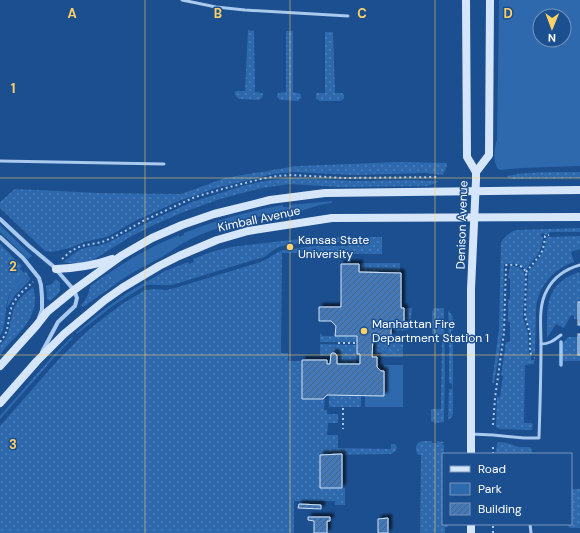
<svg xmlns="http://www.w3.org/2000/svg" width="580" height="533" viewBox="0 0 580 533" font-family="'DM Sans',sans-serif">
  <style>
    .grass { fill: url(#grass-dots) }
    .green { fill: #2e69ad; fill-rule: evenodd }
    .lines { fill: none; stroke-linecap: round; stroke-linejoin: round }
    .stream { stroke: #9cc4f0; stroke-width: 3.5 }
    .building { fill: url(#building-hatch); stroke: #cfe3fa; filter: url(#shadow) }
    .path { stroke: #a9c9ee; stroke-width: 2; stroke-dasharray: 2 3; stroke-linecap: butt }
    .lane { stroke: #a9c9ee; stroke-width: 3 }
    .street { stroke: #a9c9ee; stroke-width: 4 }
    .secondary { stroke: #d6e6fa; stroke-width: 8 }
    .grid { fill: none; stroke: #ffd166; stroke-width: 1; stroke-opacity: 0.55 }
    .poi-dot { fill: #ffd166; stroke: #1b4f8f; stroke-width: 1.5 }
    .labels { text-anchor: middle; stroke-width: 3; stroke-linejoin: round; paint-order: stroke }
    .street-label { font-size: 12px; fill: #fff; stroke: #1b4f8f }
    .poi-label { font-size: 12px; fill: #fff; stroke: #1b4f8f; text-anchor: start }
    .grid-label { font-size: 13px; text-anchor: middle; font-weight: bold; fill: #ffd166; stroke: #1b4f8f; stroke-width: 3; stroke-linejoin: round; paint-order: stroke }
  </style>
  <defs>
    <pattern id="grass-dots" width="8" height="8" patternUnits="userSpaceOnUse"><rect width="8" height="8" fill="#2e69ad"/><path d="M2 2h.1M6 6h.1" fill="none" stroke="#4d80b9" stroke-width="1.8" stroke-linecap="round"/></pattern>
    <pattern id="building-hatch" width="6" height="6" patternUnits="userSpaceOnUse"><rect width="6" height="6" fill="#4478b7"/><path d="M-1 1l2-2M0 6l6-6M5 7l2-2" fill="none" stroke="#486282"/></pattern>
    <filter id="shadow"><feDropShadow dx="3.5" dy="-3.5" stdDeviation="1" flood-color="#0009"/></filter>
  </defs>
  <rect width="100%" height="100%" fill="#1b4f8f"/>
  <g class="grass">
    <path d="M248,30l6,1 1,61 7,1 1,1 -1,4 -3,2 -20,-1 -4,-4v-3l1,-1h9z"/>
    <path d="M286,31h7v61l8,2v4l-3,3 -18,-1 -3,-3 1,-4 8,-1z"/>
    <path d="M325,32h8l2,61h7l2,2v4l-4,2h-20l-4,-2v-6h9z"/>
    <path d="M399,162l48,1c0,4 -2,8 -4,12l-17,-2 -74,2 -59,-3 -20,2 -57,14 -37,13 -44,20 -26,15 -7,2 -18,4 -14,6 -19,4 -6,-1 -45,-43v-6l15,-13 84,4 82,1 44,-16 72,-12z"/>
    <path d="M580,172v6l-67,1 -5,-1 -1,-2c21,-5 51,-4 73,-4z"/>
    <path d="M292,178l63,3 53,-1 30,1 -2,2 -8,3 -89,1 -49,-3 -28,4 -42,11 -39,14 -25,11 -26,13 -37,23c-10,4 -20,5 -30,2l16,-12 10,-3 8,-1 10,-3 43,-22 42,-19 54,-17 24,-5z"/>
    <path d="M580,228v4h-29l-6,3 -2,-2 -3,2 3,3c-2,19 -9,18 -17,32 -6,-7 -13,-7 -22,-6l-1,66 -9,53h-2l7,-54 2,-87c4,-6 9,-10 16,-12z"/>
    <path d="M580,236v13l-9,3 3,10c-20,6 -36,25 -38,46l-1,46 -3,-1 -1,-1v-18l-5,-15 2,-43 -1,-3c10,-13 18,-17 19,-36z"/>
    <path d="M337,237h10l1,3h5v-3h29v17l-100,-1 -1,100h7v8h14v38h21l2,-1 -1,12h3v4h11v9h-10l-1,12h11v13l53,1v-5h4l2,3 -1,4 -5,3 -71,1v33h25v17h-10v-4h-41v32h-294v-107l58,-66 23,-23 16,-14 25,-19 23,-14 8,-1 13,1 9,-2 86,-26c8,-3 14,-10 23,-12l29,-4h35v-4h-11z"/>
    <path d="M309,238h21v3l-22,1 -26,4 -7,3 -11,8 -7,2 -85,26c-9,1 -17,-1 -26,0l-2,-2 21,-12 23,-9 1,2 5,-2 -1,-3 18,-7 20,-5z"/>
    <path d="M0,244l22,22 -2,3 4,4 2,-2 4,8 -1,2 -5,-7 -1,1c-7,7 -13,17 -16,27 -2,12 -1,23 -7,34z"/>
    <path d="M359,263h41v10l-41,-1z"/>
    <path d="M510,266c8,0 13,2 15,10l-2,41 1,4 4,12 1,22 2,1v4h3v-3h1l-1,7 -9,1 -1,58h7l2,1 -1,6 -31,-1 -5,-2 1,-30h3l3,-21 -2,-1 5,-33h4v-20h-2v-23h2v-21h-2z"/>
    <path d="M579,272l1,4v26h-2v17h-4v-3l-3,-1 -7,13 -8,-4 -9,14c0,-30 -3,-54 32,-66z"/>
    <path d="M109,273l7,11 -33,23 -2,-2c5,-5 8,-11 9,-19z"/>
    <path d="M56,279l4,4v8l-3,4 -7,6 -3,-2v-6l-1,-7 6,-2z"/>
    <path d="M33,287c8,27 -11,43 -27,60 -2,3 -4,5 -6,8v-10c13,-13 8,-24 15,-39 4,-8 11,-14 18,-19z"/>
    <path d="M404,308h8l-1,10 -3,12 -16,1 -1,-4 12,-1z"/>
    <path d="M444,308l1,67 -1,47 -9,1 -4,-2v-12h10l1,-74 -10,-1v-21l1,-4 4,-1z"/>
    <path d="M448,311c7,5 5,12 5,20h-2v3h2v79l-1,4 -4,3 1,-31h3v-5l-3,-1v-32l1,-2h-1z"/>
    <path d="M320,333l3,3h34v6h-37z"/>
    <path d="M373,336h11l3,1 11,1 5,5v7c-7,2 -8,6 -16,4l-10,-8 -4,-2z"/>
    <path d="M568,337h10v18h2v6h-18v-18l2,-1z"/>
    <path d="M320,344l37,1 -1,19h-19l-1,-10 -4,-1 -2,3h-10z"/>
    <path d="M50,359v3l-4,5 -46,52v-3z"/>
    <rect x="329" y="395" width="32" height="12"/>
    <path d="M424,441h8v2h5v-2l7,1v1h-2v1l2,1v9h-1v24h-1l1,46h4l1,3h-3v6h-25l1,-78h-3c-4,-8 -2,-13 6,-14z"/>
    <path d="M499,442l7,1 13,4h10l2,1 2,6h-37l1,-11z"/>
    <path d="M571,489h9v39h-10l-4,-4h5z"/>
  </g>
  <g class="green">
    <path d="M499,0h81v166l-59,2 -20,2 -3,-1c-5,-7 -4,-21 -1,-29zM540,16h24v24h-24z"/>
    <path d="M332,201v2c-15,1 -27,8 -41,10 -6,1 -13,0 -19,1 -24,4 -59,14 -81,25 -11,5 -20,13 -31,19 -15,8 -30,15 -44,26l-7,-11c22,-15 45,-28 70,-38v2l5,-2v-2c32,-13 65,-22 99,-28v2h6v-2z"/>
    <path d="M0,225l32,31 -4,3 -28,-27z"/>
    <path d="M24,274l5,7 -14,14 -8,13c0,-11 8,-27 17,-34z"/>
    <path d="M144,283l2,2 -32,20 -37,29 -1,-1 -4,3 1,2 -23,24v-3c9,-9 18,-19 28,-28 21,-18 42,-35 66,-48z"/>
    <path d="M373,344l4,2 11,9c7,0 9,-3 15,-5v7h-31z"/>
    <path d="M384,365h19v42h-38v-11h19z"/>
  </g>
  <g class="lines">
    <path class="stream" d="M561,365v-23"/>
  </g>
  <g class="building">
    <path d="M341,264h18v8l42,1v35h3v18l-13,1v9h-18l-1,21h5v10l4,4h3v25l-55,-1h-2l-4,4h-21v-39h25v4h3l1,-10 1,-1h2l2,1 1,2v8h23v-10h-3v-18h-22l1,-10 -5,-5h-12v-14h22z"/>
    <rect x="578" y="302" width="2" height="23"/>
    <rect x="578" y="334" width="2" height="21"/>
    <path d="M342,454v34h-22v-33z"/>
    <path d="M299,504l22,1v4l-23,-1z"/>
    <path d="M308,517h22v4h-3v12h-13v-12l-6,-1z"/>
    <path d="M388,518v15h-10v-14z"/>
  </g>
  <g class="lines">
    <g class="path">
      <path d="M62,259l9,-8 10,-5 21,-4 12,-5 31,-17 50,-23 31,-9 35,-9 16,-3 15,-1 52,3 95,-1"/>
      <path d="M526,272l15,-18 3,-9 1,-9 4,-1"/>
      <path d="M0,342c10,-11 7,-21 11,-33 3,-11 14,-20 22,-27"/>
      <path d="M338,343h19"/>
      <path d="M343,408v21"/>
      <path d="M493,425l2,-27 9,-65 2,-68c9,0 15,-2 20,7l-1,44 5,18v18l1,2 3,1"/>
      <path d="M493,454v-9"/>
      <path d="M493,533v-9"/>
    </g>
    <g class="lane">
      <path d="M182,0l34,7 29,3 103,6"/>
      <path d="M0,161l164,3"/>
      <path d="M541,344c9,0 13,-4 20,-9"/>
      <path d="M471,434l22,1 31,3h15c1,-31 2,-63 2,-94 0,-18 -3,-38 6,-54 7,-13 19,-21 33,-25"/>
      <path d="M530,524l1,9"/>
    </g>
    <g class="street">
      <path d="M0,219l29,27 24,20 21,24 3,8 -2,8 -17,16 -16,30"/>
      <path d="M0,237l23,21 16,20 2,7 1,12v13l-3,8"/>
    </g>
    <g class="secondary">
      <path d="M466,0l1,157 9,15v8l-5,109v165"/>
      <path d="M476,172l13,-17 1,-155"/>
      <path d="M56,269c21,-1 37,-3 56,-10"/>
      <path d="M0,366l36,-40 11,-14 27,-22 47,-34 31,-18 30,-13 32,-11 56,-14 55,-7 255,-3"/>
      <path d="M0,403l37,-42 27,-27 41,-34 17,-12 37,-22 20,-10 38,-16 31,-9 84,-13 248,-1"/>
      <path d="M471,533v-9"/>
    </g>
  </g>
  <path class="grid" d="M145,0v533M290,0v533M435,0v533M0,178h580M0,355h580"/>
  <g class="poi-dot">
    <circle cx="290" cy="247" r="4"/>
    <circle cx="364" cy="331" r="4"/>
  </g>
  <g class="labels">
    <g class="street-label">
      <text transform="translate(259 219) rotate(-12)" y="4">Kimball Avenue</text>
      <text transform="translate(462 225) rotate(-88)" y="4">Denison Avenue</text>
    </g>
    <g class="poi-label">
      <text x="298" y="244">Kansas State<tspan x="298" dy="14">University</tspan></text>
      <text x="372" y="328">Manhattan Fire<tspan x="372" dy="14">Department Station 1</tspan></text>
    </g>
  </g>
  <g class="grid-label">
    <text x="72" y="18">A</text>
    <text x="218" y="18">B</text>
    <text x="362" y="18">C</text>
    <text x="508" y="18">D</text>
    <text x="13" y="93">1</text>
    <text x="13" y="271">2</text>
    <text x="13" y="449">3</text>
  </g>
  <rect x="442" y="453" width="130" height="72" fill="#1b4f8f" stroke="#7695bc"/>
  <rect x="450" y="466" width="20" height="6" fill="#d6e6fa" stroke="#7695bc"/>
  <text x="478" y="473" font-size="12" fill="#ffffff">Road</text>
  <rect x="450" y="483" width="20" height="12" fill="#2e69ad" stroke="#7695bc"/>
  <text x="478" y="493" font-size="12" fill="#ffffff">Park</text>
  <rect x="450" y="503" width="20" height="12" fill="url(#building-hatch)" stroke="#7695bc"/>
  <text x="478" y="513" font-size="12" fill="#ffffff">Building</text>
  <g transform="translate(552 28) rotate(181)"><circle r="19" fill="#1b4f8f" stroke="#7695bc"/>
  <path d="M0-3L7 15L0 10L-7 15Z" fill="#ffd166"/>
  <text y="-6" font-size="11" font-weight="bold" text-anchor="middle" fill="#ffffff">N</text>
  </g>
</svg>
